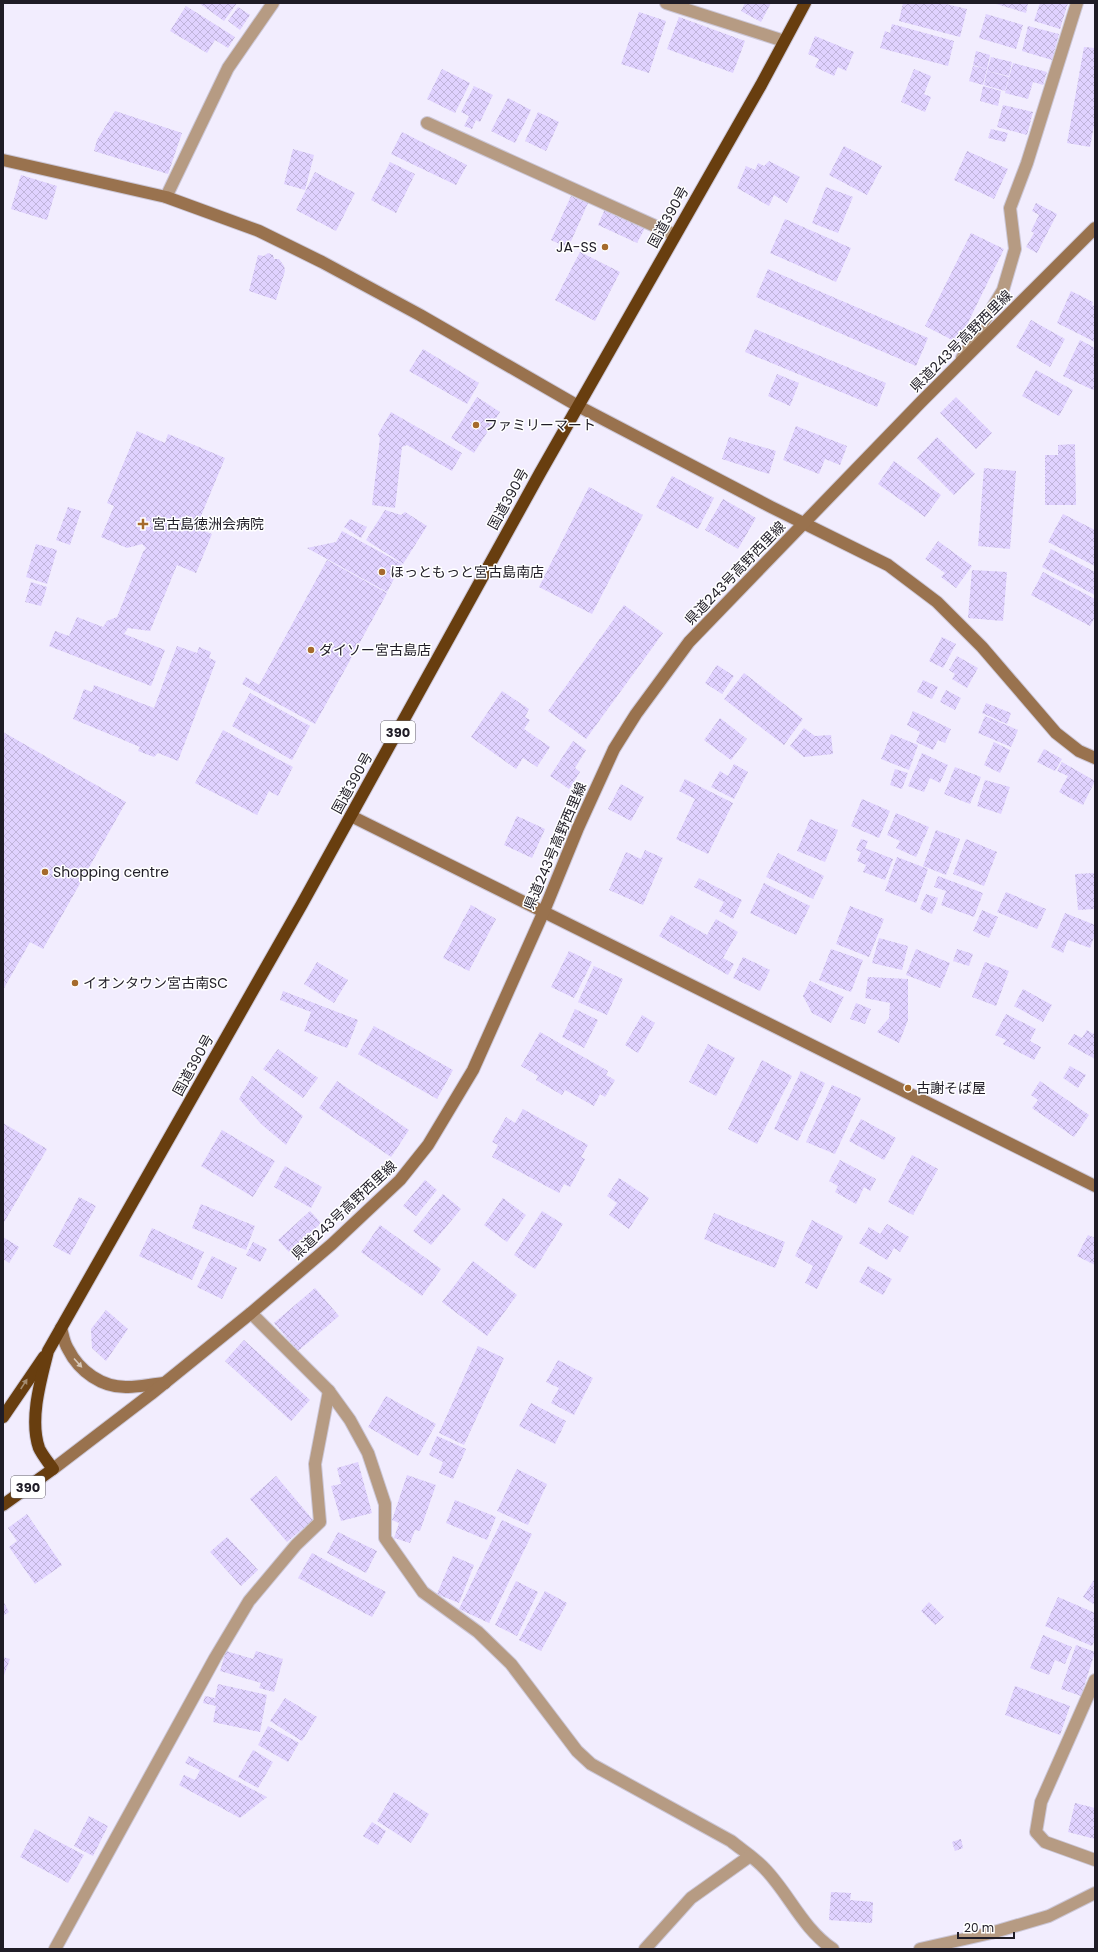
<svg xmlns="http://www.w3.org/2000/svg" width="1098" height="1952" viewBox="0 0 1098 1952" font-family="Poppins,'Noto Sans JP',sans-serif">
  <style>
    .building { fill: url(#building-cross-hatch) }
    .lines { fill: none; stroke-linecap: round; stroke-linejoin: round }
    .street-casing { stroke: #ccc7d7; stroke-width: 14 }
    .secondary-casing { stroke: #ccc7d7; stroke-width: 14 }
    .highway-casing { stroke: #ccc7d7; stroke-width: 14 }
    .street { stroke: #b69b83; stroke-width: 12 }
    .secondary { stroke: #99724e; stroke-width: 12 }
    .highway { stroke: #683e0f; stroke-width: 12 }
    .oneway { fill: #d6c7b8 }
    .oneway2 { fill: #a48b6f }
    .poi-dot { fill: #a56a2b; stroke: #fff; stroke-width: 1.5 }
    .labels { text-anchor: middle; stroke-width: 3; stroke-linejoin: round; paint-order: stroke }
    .shield { fill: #fff; stroke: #626067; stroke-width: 1 }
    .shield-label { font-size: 13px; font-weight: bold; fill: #1f1c26 }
    .street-label { font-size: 14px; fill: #1f1c26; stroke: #fff }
    .poi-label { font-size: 14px; fill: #1f1c26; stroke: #fff; text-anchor: start }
  </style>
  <defs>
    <pattern id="building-cross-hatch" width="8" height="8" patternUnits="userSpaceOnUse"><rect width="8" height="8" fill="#e0d2ff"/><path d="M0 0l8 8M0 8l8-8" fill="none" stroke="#c0b4da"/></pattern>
  </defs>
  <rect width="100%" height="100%" fill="#f2edfe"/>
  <g class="building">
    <path d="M199,3h38l-13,18z"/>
    <path d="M745,3h26l-10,19 -20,-11z"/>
    <path d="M903,3h39l25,6 -7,28 -61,-16z"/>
    <path d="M993,3h35l-2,10z"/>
    <path d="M1040,3h28l-8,26 -26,-8z"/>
    <path d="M186,6l49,31 -7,11 -13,-8 -8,13 -37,-22z"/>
    <path d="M238,7l12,8 -10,15 -12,-9z"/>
    <path d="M639,12l27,9 -17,52 -28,-9z"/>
    <path d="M986,14l37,11 -7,24 -37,-11z"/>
    <path d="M679,17l66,24 -12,32 -66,-24z"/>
    <path d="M892,24l62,17 -6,25 -68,-18 5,-17 5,2z"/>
    <path d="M1028,26l31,8 -7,26 -30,-9z"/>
    <path d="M815,36l39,16 -8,19 -8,-4 -4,9 -19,-9 4,-8 -11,-5z"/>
    <path d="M1084,47l11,1v72l-5,27 -23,-4z"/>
    <path d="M976,51l14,4 -3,14 -14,-4z"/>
    <path d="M991,57l21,5 -3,14 -22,-5z"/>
    <path d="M1013,63l34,9 -4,13 -10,-3 -5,17 -23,-6z"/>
    <path d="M973,66l14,3 -4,16 -14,-4z"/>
    <path d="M442,69l28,14 -15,30 -28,-14z"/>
    <path d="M914,69l17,7 -7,18 7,3 -6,15 -24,-10z"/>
    <path d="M987,71l22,6 -4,14 -21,-6z"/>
    <path d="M474,86l19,9 -13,27 -4,-2 -4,9 -8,-3 5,-10 -8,-4z"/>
    <path d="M983,86l18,5 -3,15 -18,-5z"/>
    <path d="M508,98l23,12 -16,33 -24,-12z"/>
    <path d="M1003,105l30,7 -6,23 -30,-8z"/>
    <path d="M115,111l67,22 -14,41 -74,-23 3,-11z"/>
    <path d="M538,112l21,10 -13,29 -21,-10z"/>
    <path d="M991,129l17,4 -3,9 -17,-4z"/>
    <path d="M402,132l65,33 -11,20 -65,-31z"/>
    <path d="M844,146l38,20 -15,29 -38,-20z"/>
    <path d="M293,149l21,6 -9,35 -21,-6z"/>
    <path d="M967,151l41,18 -14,30 -40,-19z"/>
    <path d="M769,161l31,16 -13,26 -13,-8 -5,11 -32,-18 9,-22 9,4 3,-7 6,3z"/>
    <path d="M390,162l25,12 -19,39 -25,-13z"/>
    <path d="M315,172l40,21 -19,38 -40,-21z"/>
    <path d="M21,175l36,11 -10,34 -36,-11z"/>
    <path d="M826,187l27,10 -15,36 -26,-10z"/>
    <path d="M571,196l17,7 -20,45 -17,-8z"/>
    <path d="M1036,203l21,11 -20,39 -11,-6 8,-14 -3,-2 8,-16 -7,-4z"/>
    <path d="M605,209l40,19 -8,15 -39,-18z"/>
    <path d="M785,219l66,29 -15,34 -66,-29z"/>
    <path d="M971,233l33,16 -46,94 -33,-17z"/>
    <path d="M580,252l40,20 -25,49 -40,-21z"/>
    <path d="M268,253l5,2 1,4h5l5,7 1,5 -9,29 -27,-9 9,-36 6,1z"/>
    <path d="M768,269l160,69 -12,28 -160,-69z"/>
    <path d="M1071,291l22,11 -1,3 3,1v36l-38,-19z"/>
    <path d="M1031,320l34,19 -15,28 -34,-20z"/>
    <path d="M755,329l131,54 -9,24 -132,-55z"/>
    <path d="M1080,340l15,8v39l-2,3 -30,-14z"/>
    <path d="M423,349l56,34 -12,21 -58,-33z"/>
    <path d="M1036,370l37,20 -14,26 -37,-20z"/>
    <path d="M777,374l22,9 -9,23 -22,-10z"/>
    <path d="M477,397l23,15 -26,41 -23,-15z"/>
    <path d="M956,397l36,36 -16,16 -36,-36z"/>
    <path d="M391,412l71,41 -10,18 -45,-26 -5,2 -7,61 -23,-3 8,-67 -2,-4z"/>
    <path d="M796,426l51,20 -7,19 -15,-6 -6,15 -36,-14z"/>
    <path d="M137,431l28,12 3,-9 57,24 -29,70 16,6 -16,39 -19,-8 -27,66 -22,-3 -4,6 41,16 -14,36 -102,-40 6,-15 14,5 8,-19 26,10 4,-6 10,-4 26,-65 3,-4 -4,-4 -15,4 -26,-11 13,-31 -7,-3z"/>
    <path d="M729,437l47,14 -7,23 -47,-15z"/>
    <path d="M937,437l38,37 -21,21 -37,-37z"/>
    <path d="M1075,444l1,61h-31v-50h13v-10z"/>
    <path d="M894,461l47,34 -16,22 -47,-33z"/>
    <path d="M984,468l32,3 -6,78 -32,-3z"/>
    <path d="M672,476l42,22 -16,31 -42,-22z"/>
    <path d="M589,487l54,28 -51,99 -53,-27z"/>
    <path d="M723,499l33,19 -18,31 -33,-19z"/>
    <path d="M68,507l13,4 -11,34 -14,-5z"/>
    <path d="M385,510l16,5 4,-3 22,14 -24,38 -37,-24z"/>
    <path d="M1063,514l32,16v36l-47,-24z"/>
    <path d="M350,519l17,8 -6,11 -17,-11z"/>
    <path d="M342,531l60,33 -15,28 -80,-44 29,-6z"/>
    <path d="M938,541l34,25 -16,22 -15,-11 4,-4 -20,-14z"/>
    <path d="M36,544l21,6 -10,34 -21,-7z"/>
    <path d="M1051,549l44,23v23l-53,-28z"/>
    <path d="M327,560l60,33 -72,131 -73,-40 4,-7 13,8z"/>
    <path d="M972,570l35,2 -4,49 -35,-3z"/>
    <path d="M1043,572l52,27v18l-5,9 -59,-31z"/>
    <path d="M31,582l16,5 -6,19 -16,-4z"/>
    <path d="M624,605l39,28 -77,106 -38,-28z"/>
    <path d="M942,637l14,7 -13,24 -14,-7z"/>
    <path d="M177,646l20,7 2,-6 12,5 -2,6 7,3 -38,100 -20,-8 -4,4 -16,-6 2,-4 -67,-28 11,-30 8,3 2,-7 60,23z"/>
    <path d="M957,656l21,12 -11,20 -15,-9 3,-5 -6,-4z"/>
    <path d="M717,665l17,11 -12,18 -17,-11z"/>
    <path d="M744,673l59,46 -19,26 -60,-46z"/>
    <path d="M923,680l15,7 -6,12 -15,-7z"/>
    <path d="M946,690l15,8 -6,12 -15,-8z"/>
    <path d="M502,691l27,18 -4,8 5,3 -6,9 26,18 -13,20 -14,-9 -7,11 -45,-32z"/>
    <path d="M250,693l60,33 -18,34 -60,-34z"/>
    <path d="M986,703l25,10 -4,11 -25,-11z"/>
    <path d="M913,711l38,18 -6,14 -7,-3 -5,10 -17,-8 4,-10 -13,-7z"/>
    <path d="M985,716l33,14 -7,17 -33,-14z"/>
    <path d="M720,718l27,21 -16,21 -27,-20z"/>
    <path d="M804,728l11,8 16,-1 2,19 -29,3 -14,-11z"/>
    <path d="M223,730l70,37 -15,29 -9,-5 -12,24 -62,-32z"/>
    <path d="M3,732l123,70 -83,147 -13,-7 -27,48z"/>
    <path d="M891,734l27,11 -9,25 -28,-11z"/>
    <path d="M573,741l13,9 -11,18 5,4 -11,17 -19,-13z"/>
    <path d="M994,742l16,8 -10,23 -16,-8z"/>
    <path d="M1044,749l18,10 -7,12 -18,-9z"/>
    <path d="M922,753l26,12 -8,18 -10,-5 -6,14 -16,-6z"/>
    <path d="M1062,762l33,19 -12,24 -24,-13 9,-16 -11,-5z"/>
    <path d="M734,764l14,8 -14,27 -23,-12 9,-16 8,5z"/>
    <path d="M955,767l26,10 -11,27 -26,-10z"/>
    <path d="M895,769l13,4 -6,16 -12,-4z"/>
    <path d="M685,779l48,24 -25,51 -32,-15 19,-40 -16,-8z"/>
    <path d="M985,780l25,7 -9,27 -24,-8z"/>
    <path d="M621,784l23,13 -13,24 -23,-12z"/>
    <path d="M862,799l28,12 -11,27 -28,-12z"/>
    <path d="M896,813l33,14 -13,30 -20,-9 4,-7 -13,-6z"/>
    <path d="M517,816l28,13 -13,29 -28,-13z"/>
    <path d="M810,819l28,11 -13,32 -28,-11z"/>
    <path d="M936,830l24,9 -14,36 -23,-9z"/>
    <path d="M861,839l7,2 -3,7 28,11 -8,21 -22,-8 3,-7 -9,-4 4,-9 -5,-2z"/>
    <path d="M966,839l31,13 -13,34 -31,-12z"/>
    <path d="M645,850l18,8 -20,47 -34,-15 17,-38 15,7z"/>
    <path d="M778,853l46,23 -11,23 -47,-22z"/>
    <path d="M897,857l31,12 -12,34 -31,-12z"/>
    <path d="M1095,873v36l-17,1 -3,-36z"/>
    <path d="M938,876l45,17 -9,24 -33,-12 5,-14 -12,-4z"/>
    <path d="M699,878l43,22 -9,19 -14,-8 5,-9 -30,-15z"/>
    <path d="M764,883l46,23 -14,29 -46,-22z"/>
    <path d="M1006,892l40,17 -9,20 -40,-17z"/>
    <path d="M926,894l12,4 -6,16 -12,-5z"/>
    <path d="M471,905l25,14 -27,52 -26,-13z"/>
    <path d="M850,906l34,13 -15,38 -33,-13z"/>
    <path d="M982,910l16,7 -9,21 -16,-7z"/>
    <path d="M1065,913l30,12v9l-5,14 -22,-8 -5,13 -12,-6z"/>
    <path d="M671,915l36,20 9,-16 22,13 -15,26 11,6 -6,11 -69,-39z"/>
    <path d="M879,938l29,8 -6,24 -30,-7z"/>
    <path d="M831,949l32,11 -12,32 -32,-12z"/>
    <path d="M916,949l34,14 -10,25 -34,-13z"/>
    <path d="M957,949l16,5 -4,12 -16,-5z"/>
    <path d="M569,951l23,11 -18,36 -23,-11z"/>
    <path d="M743,957l27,13 -10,21 -27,-13z"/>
    <path d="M317,962l31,18 -14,23 -30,-19z"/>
    <path d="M985,962l24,9 -13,35 -24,-9z"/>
    <path d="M594,966l29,13 -16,36 -29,-13z"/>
    <path d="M868,977l40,2v41l-9,23 -22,-11 12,-14 1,-15 -25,-5z"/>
    <path d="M810,981l34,16 -13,26 -19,-10 -9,-17z"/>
    <path d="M1023,989l29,16 -9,17 -29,-16z"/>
    <path d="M283,991l75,29 -11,28 -43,-17 7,-19 -31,-12z"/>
    <path d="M856,1003l15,6 -6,15 -15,-5z"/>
    <path d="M575,1009l23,11 -14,28 -22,-11z"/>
    <path d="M1006,1014l30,15 -6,12 11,6 -7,13 -31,-16 3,-4 -11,-5z"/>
    <path d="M642,1015l13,8 -17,30 -13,-8z"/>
    <path d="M374,1026l79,44 -16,29 -79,-45z"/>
    <path d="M1087,1030l6,4 2,-4v29l-27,-15 6,-10 8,4z"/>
    <path d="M540,1032l68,39 -2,4 9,5 -10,17 -5,-3 -6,12 -29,-16 -3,5 -26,-15 2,-4 -17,-10z"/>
    <path d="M708,1044l27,14 -19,38 -27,-14z"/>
    <path d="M278,1049l40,29 -15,20 -40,-29z"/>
    <path d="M762,1060l30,16 -35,68 -29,-15z"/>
    <path d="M1070,1066l16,9 -8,13 -15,-10z"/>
    <path d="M801,1071l24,12 -27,58 -24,-12z"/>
    <path d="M252,1076l51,40 -17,29 -25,-21 -22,-25z"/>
    <path d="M337,1081l72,49 -18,27 -72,-49z"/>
    <path d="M1040,1081l49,34 -15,22 -42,-29 6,-8 -7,-5z"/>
    <path d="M832,1085l29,13 -26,56 -29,-12z"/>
    <path d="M523,1109l65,36 -7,12 4,2 -15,28 -6,-3 -5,9 -67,-36 6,-12 -6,-3 14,-25 9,6z"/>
    <path d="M861,1119l35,19 -12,22 -35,-19z"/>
    <path d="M3,1123l44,26 -44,75z"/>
    <path d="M222,1130l53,31 -22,36 -52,-31z"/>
    <path d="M912,1155l26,14 -25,46 -25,-13z"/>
    <path d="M840,1160l36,19 -6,12 -6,-4 -8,17 -21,-12 3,-6 -9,-5z"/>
    <path d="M285,1166l37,21 -11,21 -37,-21z"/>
    <path d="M619,1178l30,20 -20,31 -20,-14 8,-12 -10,-7z"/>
    <path d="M425,1180l12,10 -21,26 -13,-10z"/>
    <path d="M443,1194l18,15 -30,36 -18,-14z"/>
    <path d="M79,1197l17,9 -26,49 -17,-9z"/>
    <path d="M503,1198l23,17 -19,27 -23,-17z"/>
    <path d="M201,1204l54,22 -9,24 -54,-22z"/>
    <path d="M310,1211l11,12 -32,29 -11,-12z"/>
    <path d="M542,1211l21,13 -28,45 -21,-14z"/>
    <path d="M714,1213l71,29 -10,26 -71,-29z"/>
    <path d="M812,1220l31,16 -26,53 -12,-6 8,-17 -18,-10z"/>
    <path d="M887,1224l22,13 -9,15 -6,-4 -7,12 -28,-17 10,-16 11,7z"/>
    <path d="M380,1225l61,44 -19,27 -61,-44z"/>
    <path d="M152,1228l52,24 -12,28 -53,-24z"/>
    <path d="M1088,1235l7,3v27l-18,-9z"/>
    <path d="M3,1237l16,10 -10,16 -6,-4z"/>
    <path d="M253,1242l14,7 -7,13 -14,-7z"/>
    <path d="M212,1256l25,12 -15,31 -25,-12z"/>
    <path d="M473,1261l44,34 -30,41 -45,-34z"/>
    <path d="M868,1266l24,13 -9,16 -24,-13z"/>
    <path d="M315,1288l24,28 -41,35 -24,-28z"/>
    <path d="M106,1310l22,19 -22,32 -14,-13 -1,-19z"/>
    <path d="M244,1340l66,60 -19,21 -66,-60z"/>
    <path d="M478,1346l26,12 -40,87 -25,-12z"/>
    <path d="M558,1360l35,18 -19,37 -23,-12 8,-15 -13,-6z"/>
    <path d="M386,1396l50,28 -18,32 -50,-29z"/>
    <path d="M531,1403l35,18 -11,23 -36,-18z"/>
    <path d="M437,1436l29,13 -13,30 -14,-6 4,-11 -14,-7z"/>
    <path d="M358,1462l14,51 -31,8 -10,-35 10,-2 -4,-16z"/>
    <path d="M517,1469l30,15 -19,41 -31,-14z"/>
    <path d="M407,1475l29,10 -16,46 -5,-1 -5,13 -16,-5 5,-15 -7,-3z"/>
    <path d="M276,1476l37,44 -26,22 -37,-43z"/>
    <path d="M455,1500l41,17 -9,23 -41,-17z"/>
    <path d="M27,1514l35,51 -27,19 -26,-37 8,-6 -9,-13z"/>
    <path d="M502,1520l30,14 -43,89 -30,-14z"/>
    <path d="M338,1532l39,19 -11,22 -39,-20z"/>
    <path d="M227,1537l31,33 -17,16 -31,-34z"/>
    <path d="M312,1553l74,39 -14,25 -74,-39z"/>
    <path d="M453,1556l21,9 -15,38 -22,-9z"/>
    <path d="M1095,1578v27l-12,-8z"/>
    <path d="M516,1581l22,11 -21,44 -22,-11z"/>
    <path d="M545,1591l22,12 -26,48 -22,-11z"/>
    <path d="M1058,1597l37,16v26l-3,7 -47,-20z"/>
    <path d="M3,1601l6,11 -6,4z"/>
    <path d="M929,1602l15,15 -9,8 -14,-14z"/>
    <path d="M1043,1635l29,12 -7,17 -10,-4 -6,15 -19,-7z"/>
    <path d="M1076,1645l19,7 -14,44 -20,-7z"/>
    <path d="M226,1651l27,8 3,-8 27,8 -9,33 -15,-4 2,-5 -41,-12z"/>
    <path d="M3,1657l7,2 -7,19z"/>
    <path d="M218,1684l49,11 -7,37 -47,-10 3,-16 -13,-3 2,-7 10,2z"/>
    <path d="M1015,1686l55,20 -10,29 -55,-20z"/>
    <path d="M285,1698l32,19 -15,24 -32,-20z"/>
    <path d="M268,1726l31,17 -11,19 -30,-17z"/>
    <path d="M253,1750l20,12 -15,26 -20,-11z"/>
    <path d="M189,1756l78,41 -27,21 -61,-33 5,-10 11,5 5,-10 -15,-7z"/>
    <path d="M394,1792l35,22 -18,29 -34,-22z"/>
    <path d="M1075,1803l20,5v31l-27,-7z"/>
    <path d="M89,1816l19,10 -15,30 -19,-10z"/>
    <path d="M372,1822l14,9 -8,14 -15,-9z"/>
    <path d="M35,1829l49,26 -16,28 -48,-26z"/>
    <path d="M961,1839l2,9 -8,3 -3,-9z"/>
    <path d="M831,1892l20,1 -1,7 23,2 -1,21 -43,-3z"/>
  </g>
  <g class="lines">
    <defs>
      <g id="street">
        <path d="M666,3l118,38"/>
        <path d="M427,123l248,112"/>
        <path d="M166,197l62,-129 45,-65"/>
        <path d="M962,358l41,-68 12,-41 -5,-41 17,-45 50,-160"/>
        <path d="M251,1313l78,78 21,29 18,33 17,51v34l38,54 55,40 33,32 66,87 14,13 140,77c11,9 24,17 34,28 24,25 38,60 68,80"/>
        <path d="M1095,1680l-54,122 -5,30 9,10 50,18"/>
        <path d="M55,1949l160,-291 34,-57 47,-56 24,-23 -5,-58 14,-73"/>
        <path d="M645,1949l46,-51 59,-42"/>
        <path d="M920,1949l71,-16 58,-17 46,-23"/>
      </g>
      <g id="secondary">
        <path d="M3,160l163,37 93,34 63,31 98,53 158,91 193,101 117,58 49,37 45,45 74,86 23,18 16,7"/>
        <path d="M351,816l744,370"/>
        <path d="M61,1328c2,7 3,15 7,21 11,22 34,39 60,38 12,0 24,-3 37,-4"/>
        <path d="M53,1469l98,-75 100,-81 81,-69 68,-64 28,-35 45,-75 71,-159 34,-83 36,-79 22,-35 53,-72 232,-240 174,-174"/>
      </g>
      <g id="highway">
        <path d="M3,1417l41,-60"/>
        <path d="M3,1505l50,-36c-4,-6 -11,-14 -14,-21 -10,-29 2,-69 9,-97l254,-447 238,-431 221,-388 44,-82"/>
      </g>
    </defs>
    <use href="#street" class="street-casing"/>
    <use href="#secondary" class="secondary-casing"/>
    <use href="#highway" class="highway-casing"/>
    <use href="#street" class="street"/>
    <use href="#secondary" class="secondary"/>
    <use href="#highway" class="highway"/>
  </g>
  <defs><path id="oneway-solid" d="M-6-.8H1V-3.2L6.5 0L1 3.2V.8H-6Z"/></defs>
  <use class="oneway" href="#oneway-solid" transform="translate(78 1363) rotate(48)"/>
  <use class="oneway2" href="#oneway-solid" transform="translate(24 1384) rotate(-57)"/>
  <g class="poi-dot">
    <circle cx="605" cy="247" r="4"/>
    <circle cx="476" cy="425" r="4"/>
    <path d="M141 518h4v4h4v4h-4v4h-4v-4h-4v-4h4z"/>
    <circle cx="382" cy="572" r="4"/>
    <circle cx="311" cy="650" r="4"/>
    <circle cx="45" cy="872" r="4"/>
    <circle cx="75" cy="983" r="4"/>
    <circle cx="908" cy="1088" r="4"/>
  </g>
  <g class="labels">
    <g class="shield">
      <rect x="381" y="721" width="34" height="22" rx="3"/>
      <rect x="11" y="1476" width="34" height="22" rx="3"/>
    </g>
    <g class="shield-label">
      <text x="398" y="737">390</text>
      <text x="28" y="1492">390</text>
    </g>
    <g class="street-label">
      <text transform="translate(668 217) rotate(-61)" y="5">国道390号</text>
      <text transform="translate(961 341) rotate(-45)" y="5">県道243号高野西里線</text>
      <text transform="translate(508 499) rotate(-61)" y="5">国道390号</text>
      <text transform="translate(735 573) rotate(-46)" y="5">県道243号高野西里線</text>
      <text transform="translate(352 783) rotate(-61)" y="5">国道390号</text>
      <text transform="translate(555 846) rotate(-67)" y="5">県道243号高野西里線</text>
      <text transform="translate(193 1065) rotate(-61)" y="5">国道390号</text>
      <text transform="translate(344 1210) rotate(-43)" y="5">県道243号高野西里線</text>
    </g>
    <g class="poi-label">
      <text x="597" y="252" text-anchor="end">JA-SS</text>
      <text x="484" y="430">ファミリーマート</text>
      <text x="152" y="529">宮古島徳洲会病院</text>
      <text x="390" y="577">ほっともっと宮古島南店</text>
      <text x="319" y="655">ダイソー宮古島店</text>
      <text x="53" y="877">Shopping centre</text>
      <text x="83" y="988">イオンタウン宮古南SC</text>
      <text x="916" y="1093">古謝そば屋</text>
    </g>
  </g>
  <rect width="1098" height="1952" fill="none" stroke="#1f1c26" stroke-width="8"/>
  <path d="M958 1932v6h56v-6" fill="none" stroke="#1f1c26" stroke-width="2"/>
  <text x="964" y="1932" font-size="12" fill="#1f1c26" stroke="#ffffff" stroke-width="3" paint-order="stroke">20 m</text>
</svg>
